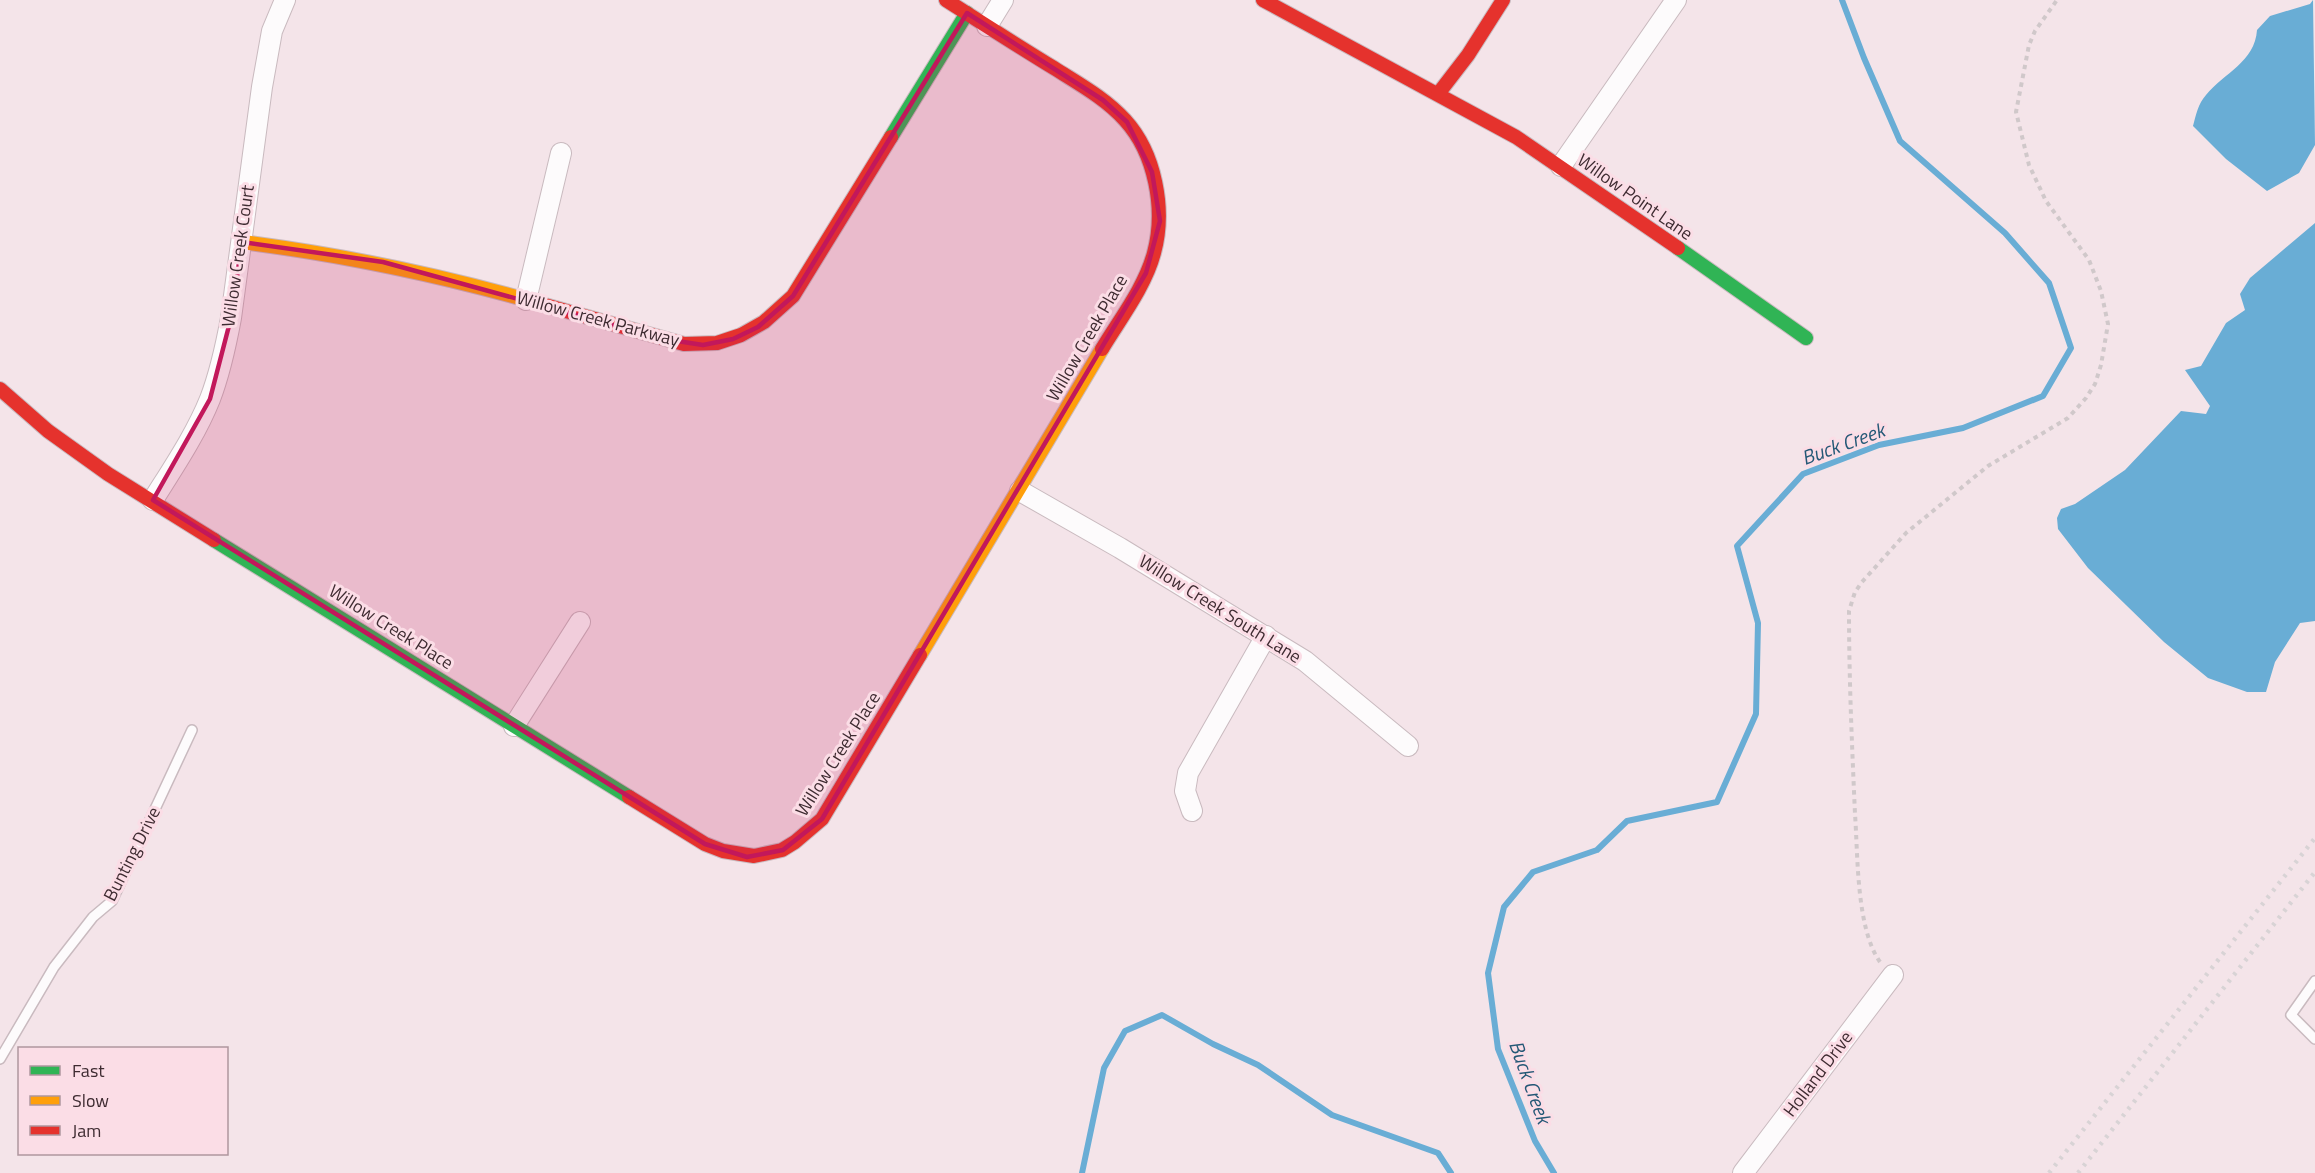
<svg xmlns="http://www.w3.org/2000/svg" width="2315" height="1173" viewBox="0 0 2315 1173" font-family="'Titillium Web',sans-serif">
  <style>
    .water { fill: #69add5 }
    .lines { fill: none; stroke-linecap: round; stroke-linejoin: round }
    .stream { stroke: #69add5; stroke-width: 6 }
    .lane-casing { stroke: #c9babf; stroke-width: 12 }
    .street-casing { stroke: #c9babf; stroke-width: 22 }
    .fast-casing { stroke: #c9babf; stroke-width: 16 }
    .slow-casing { stroke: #c9babf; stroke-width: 16 }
    .jam-casing { stroke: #c9babf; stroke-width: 16 }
    .path { stroke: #d0c8ca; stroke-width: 4; stroke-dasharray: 4.5 4.5; stroke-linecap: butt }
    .lane { stroke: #fdfbfc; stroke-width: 9 }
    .street { stroke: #fdfbfc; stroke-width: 20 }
    .fast { stroke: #30b455; stroke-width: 14 }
    .slow { stroke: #ff9f0a; stroke-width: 14 }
    .jam { stroke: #e5322d; stroke-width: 14 }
    .rail { stroke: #d8d3d5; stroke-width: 4.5; stroke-dasharray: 3 6; stroke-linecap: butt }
    .marked { fill: #c2185b; fill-opacity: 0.2; stroke: #c2185b; stroke-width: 4.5; stroke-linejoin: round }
    .labels { text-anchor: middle; stroke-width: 6; stroke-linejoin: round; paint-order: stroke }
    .street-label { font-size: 18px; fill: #3e2b31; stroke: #fbdde6 }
    .water-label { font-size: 20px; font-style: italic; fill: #245876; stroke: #fbdde6 }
  </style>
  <rect width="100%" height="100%" fill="#f4e4e9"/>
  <g class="water">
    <path d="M2313,0l2,145 -16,28 -32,18 -41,-32 -33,-33c3,-11 5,-22 13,-31 18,-22 49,-33 51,-65l13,-14 40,-12z"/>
    <path d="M2315,223v398l-15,2 -25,39 -9,30h-19l-39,-14 -44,-36 -76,-74 -30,-39 -1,-11 4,-9 14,-5 50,-34 56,-59 25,3 4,-8 -25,-36 16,-4 25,-43 19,-13 -5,-16 10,-16z"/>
  </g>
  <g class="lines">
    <g class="stream">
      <path d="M1082,1173l22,-105 21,-37 37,-16 51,29 45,21 74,50 106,38 13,20"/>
      <path d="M1554,1173l-19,-32 -37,-92 -10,-76 16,-66 29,-35 64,-22 30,-29 90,-19 39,-88 2,-91 -21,-77 66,-72 76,-29 84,-17 80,-32 28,-48 -22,-65 -44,-50 -105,-92 -36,-83 -22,-58"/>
    </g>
    <defs>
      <g id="lane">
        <path d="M2315,981l-24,34 24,24"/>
        <path d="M0,1059l54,-92 39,-50 19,-16 80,-171"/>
      </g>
      <g id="street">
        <path d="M987,26l16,-26"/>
        <path d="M1561,166l115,-166"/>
        <path d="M526,300l35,-147"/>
        <path d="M1020,491l100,57 185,113 103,85"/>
        <path d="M153,500c20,-32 43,-66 57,-101 10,-26 16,-54 21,-81l31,-231 10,-56 13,-31"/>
        <path d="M514,726l66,-104"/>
        <path d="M1192,811l-7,-20 3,-18 78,-137"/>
        <path d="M1743,1173l150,-198"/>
      </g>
      <g id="fast">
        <path d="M891,137l76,-124"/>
        <path d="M1678,248l128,90"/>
        <path d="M214,540l415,257"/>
      </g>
      <g id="slow">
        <path d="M242,242c101,13 194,32 292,60"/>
        <path d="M920,655l182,-306"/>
      </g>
      <g id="jam">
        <path d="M946,0c36,23 72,46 108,68 25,16 51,30 71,52 30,33 41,89 29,133 -9,34 -34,66 -52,96"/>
        <path d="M1263,0l253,137 162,111"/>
        <path d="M1438,94l30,-39 35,-55"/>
        <path d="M534,302l150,42 33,-1 24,-8 23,-13 29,-26 98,-159"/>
        <path d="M0,389l48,42 60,43 106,66"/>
        <path d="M629,797l76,47 18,7 31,5 28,-6 13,-8 27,-23 98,-164"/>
      </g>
    </defs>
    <use href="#lane" class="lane-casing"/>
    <use href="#street" class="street-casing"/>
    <use href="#fast" class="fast-casing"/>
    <use href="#slow" class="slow-casing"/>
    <use href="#jam" class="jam-casing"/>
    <path class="path" d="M1880,962c-24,-34 -22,-107 -25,-148 -3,-68 -6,-135 -6,-203l6,-19 7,-10 44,-49 82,-67 80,-48 18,-20 9,-14 6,-19 7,-41 -7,-33 -12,-31 -43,-59 -17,-36 -13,-53 13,-67 6,-14 22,-31"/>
    <use href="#lane" class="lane"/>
    <use href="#street" class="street"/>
    <use href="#fast" class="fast"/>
    <use href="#slow" class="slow"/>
    <use href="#jam" class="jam"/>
    <g class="rail">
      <path d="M2049,1173l266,-335"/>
      <path d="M2078,1173l237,-301"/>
    </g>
  </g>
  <path class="marked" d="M967,13l136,87 24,22 25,50 8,49 -14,52 -324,546 -39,31 -36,7 -42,-13 -552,-344 57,-101 21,-81 11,-76 141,20 281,77 39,6 30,-6 25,-12 35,-31z"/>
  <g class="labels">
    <g class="street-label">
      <text transform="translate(1635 197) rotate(35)" y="6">Willow Point Lane</text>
      <text transform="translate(238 256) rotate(-82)" y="6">Willow Creek Court</text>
      <text transform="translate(598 319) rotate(15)" y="6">Willow Creek Parkway</text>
      <text transform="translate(1087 338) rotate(-60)" y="6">Willow Creek Place</text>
      <text transform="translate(1220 609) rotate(32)" y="6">Willow Creek South Lane</text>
      <text transform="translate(391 627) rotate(32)" y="6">Willow Creek Place</text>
      <text transform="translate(838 754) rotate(-58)" y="6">Willow Creek Place</text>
      <text transform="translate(132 854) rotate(-63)" y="6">Bunting Drive</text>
      <text transform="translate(1818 1074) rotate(-53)" y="6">Holland Drive</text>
    </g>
    <g class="water-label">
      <text transform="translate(1843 444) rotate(-20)" y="7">Buck Creek</text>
      <text transform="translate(1530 1082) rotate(70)" y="7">Buck Creek</text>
    </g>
  </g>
  <rect x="18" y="1047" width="210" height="108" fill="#fbdde6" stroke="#af969e" stroke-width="1.5"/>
  <rect x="30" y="1066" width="30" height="9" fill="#30b455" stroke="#af969e" stroke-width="1.5"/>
  <text x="72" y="1077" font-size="18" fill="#3e2b31">Fast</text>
  <rect x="30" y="1096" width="30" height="9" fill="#ff9f0a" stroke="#af969e" stroke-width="1.5"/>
  <text x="72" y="1107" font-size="18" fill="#3e2b31">Slow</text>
  <rect x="30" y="1126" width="30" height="9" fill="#e5322d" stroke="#af969e" stroke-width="1.5"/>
  <text x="72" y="1137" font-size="18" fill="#3e2b31">Jam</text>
</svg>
